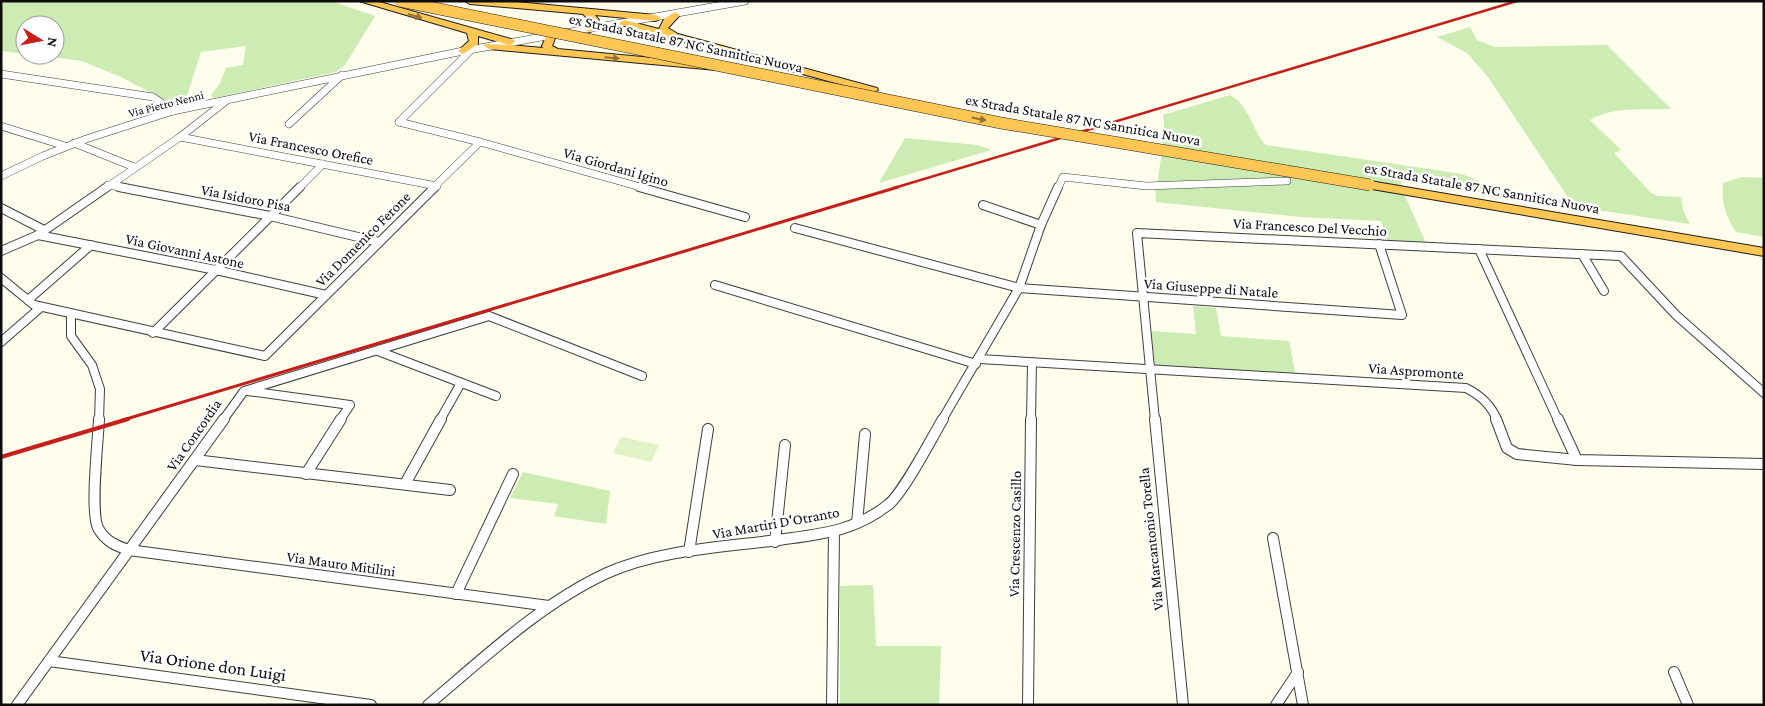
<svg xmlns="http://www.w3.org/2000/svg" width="1765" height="706" viewBox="0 0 1765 706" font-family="'Crimson Pro',serif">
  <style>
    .green { fill: #ccecb3 }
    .pitch { fill: #e0f3c5 }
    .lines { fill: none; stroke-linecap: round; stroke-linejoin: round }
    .minor-far2-casing { stroke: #3f3f3f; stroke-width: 8 }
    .minor-far1-casing { stroke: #3f3f3f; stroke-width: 10 }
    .minor-casing { stroke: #3f3f3f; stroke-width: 12 }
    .trunk-casing { stroke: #1d1d1d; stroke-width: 2 }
    .minor-far2 { stroke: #fff; stroke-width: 7 }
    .minor-far1 { stroke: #fff; stroke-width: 8 }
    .minor { stroke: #fff; stroke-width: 10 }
    .trunk { fill: #ffc653; fill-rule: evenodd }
    .rail-far2 { stroke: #c61f1b; stroke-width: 2.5 }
    .rail-far1 { stroke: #c61f1b; stroke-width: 3 }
    .rail { stroke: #c61f1b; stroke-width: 4 }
    .trunk-bridge-casing { stroke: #1d1d1d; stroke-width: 12; stroke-linecap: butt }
    .trunk-bridge { stroke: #ffc653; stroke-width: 11 }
    .oneway { fill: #927233 }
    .labels { text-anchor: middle; stroke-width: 5; stroke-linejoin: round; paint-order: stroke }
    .far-street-label { font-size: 12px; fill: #0c0c0c; stroke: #fff }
    .street-label { font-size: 15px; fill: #0c0c0c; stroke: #fff }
    .near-street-label { font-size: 18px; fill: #0c0c0c; stroke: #fff }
  </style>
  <rect width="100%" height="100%" fill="#fffdec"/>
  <g class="green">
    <path d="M7,1h324l44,15 -30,49 -9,7 -122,26 -3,-3 8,-10 7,-17 17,-3 3,-19 -45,6 -15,47 -16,4 -49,-26 -39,-16 -45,-6h18v-30h-30v29l-24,-3v-46z"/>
    <path d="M1470,27l7,13 18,7 112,-2 64,64c-25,1 -60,-3 -81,11l31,30 -7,3 37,40 7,3 23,1 2,13 7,14 -86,-13h-14l-190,-33 5,18 21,47 -38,-1 -7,-21 -80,-4 -145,-15 -1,-20 3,-2c2,-22 9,-43 5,-65l67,-20c20,11 21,34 36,50l196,29 34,14 70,13 1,-5 -79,-119 -21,-24 -30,-16z"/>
    <path d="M905,138l73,7 13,5 -112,33z"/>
    <path d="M1742,177l22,1v59l-28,-5c-11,-17 -15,-29 -13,-49z"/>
    <path d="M1193,306l23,2 5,28 68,5 7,36 -141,-10 -4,-36 45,3z"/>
    <path d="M523,472l87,19 -4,33 -52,-8 4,-12 -48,-6z"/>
    <path d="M873,585l3,61h65l-2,59h-99v-119z"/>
  </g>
  <path class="pitch" d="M621,437l38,8 -8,17 -38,-9z"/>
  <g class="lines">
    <defs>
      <g id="minor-far2">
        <path d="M1,74l152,23 20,14"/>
        <path d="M399,122l81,20 164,46"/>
        <path d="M399,122l72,-72"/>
        <path d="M289,124l53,-49"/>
        <path d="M1,126l64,20"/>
        <path d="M180,137l257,49"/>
        <path d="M74,143l60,24"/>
        <path d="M1,176l42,-20 43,-17 87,-28 290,-60 282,-50"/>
        <path d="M108,185l17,3"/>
        <path d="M106,188l74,-51 46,-36"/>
        <path d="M299,188l24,-24"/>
        <path d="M433,188l47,-46"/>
        <path d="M1058,188l5,-11 83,9 141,-5"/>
      </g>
      <g id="minor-far1">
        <path d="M119,187l151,29 109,26"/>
        <path d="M639,187l106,30"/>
        <path d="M983,205l58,20"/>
        <path d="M1,208l43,22"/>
        <path d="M795,228l224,60 383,27 -23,-71"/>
        <path d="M38,235l178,35 110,25"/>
        <path d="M1479,249l79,171"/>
        <path d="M1,251l37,-16 69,-48"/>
        <path d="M1582,254l22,37"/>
        <path d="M1,278l33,27 231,51 170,-169"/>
        <path d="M715,285l261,79"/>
        <path d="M28,300l63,-55"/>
        <path d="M71,314v22l21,29 8,24 -1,31"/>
        <path d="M153,333l147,-146"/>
        <path d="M1,342l40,-35"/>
        <path d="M378,351l118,45"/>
        <path d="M979,359l487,29c14,7 25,16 31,32"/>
        <path d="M248,391l102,14 -10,15"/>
        <path d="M223,420l21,-29 245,-75 153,60"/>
        <path d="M440,420l21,-37"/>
        <path d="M942,420l77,-132 22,-63 17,-38"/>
        <path d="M1031,420l1,-57"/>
        <path d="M1155,420l-18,-187 484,23 55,59 88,78"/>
      </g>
      <g id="minor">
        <path d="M99,419c-1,23 -9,92 -1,109 7,13 18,18 31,22l420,56"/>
        <path d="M1155,419l28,286"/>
        <path d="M1496,419l11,29 10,6 60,6 187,4"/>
        <path d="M1558,419l19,41"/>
        <path d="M195,460l255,30"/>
        <path d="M306,474l35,-55"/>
        <path d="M405,484l36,-65"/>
        <path d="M857,523l8,-89"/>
        <path d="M1273,538l30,167"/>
        <path d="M775,542l10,-97"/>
        <path d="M689,552l19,-123"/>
        <path d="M456,594l57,-120"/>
        <path d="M49,661l322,44"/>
        <path d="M1674,672l14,33"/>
        <path d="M17,705l207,-286"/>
        <path d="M428,705c56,-47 112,-101 179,-132 51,-23 116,-26 171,-33 42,-6 75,-8 110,-35 16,-13 43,-66 55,-86"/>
        <path d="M832,705l2,-173"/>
        <path d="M1028,705l3,-286"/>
        <path d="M1276,705l22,-33"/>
      </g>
      <g id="trunk">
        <path d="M359,1h17l138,39 1,2 -5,3 33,3 -1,-2 5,-12 4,-1 5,3 -4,10 6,3 158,15 5,3 -5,3 -227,-21 -5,-3 1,-2 24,1 -31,-9v8l-15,10 -5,-3 11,-10 -2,-8z"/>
        <path d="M465,1h39l152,14 5,3 -5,3 -61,-6 4,5 -7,11 -3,1 -5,-3 5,-9 -6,-6 -113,-10z"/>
        <path d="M675,12l5,3 -12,13 10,6 199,54 1,2 -5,3 -4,-1 -248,-67 -2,-2 5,-3 35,9 5,-10z"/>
        <path d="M1370,181l394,67v8l-398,-68 -2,-3z"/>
      </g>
    </defs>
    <use href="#minor-far2" class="minor-far2-casing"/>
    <use href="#minor-far1" class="minor-far1-casing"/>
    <use href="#minor" class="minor-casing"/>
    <use href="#trunk" class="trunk-casing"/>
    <use href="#minor-far2" class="minor-far2"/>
    <use href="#minor-far1" class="minor-far1"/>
    <use href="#minor" class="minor"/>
    <use href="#trunk" class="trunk"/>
    <path class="rail-far2" d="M894,188l623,-187"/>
    <path class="rail-far1" d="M123,420l775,-233"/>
    <path class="rail" d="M1,457l127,-38"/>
    <defs>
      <path id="trunk-bridge" d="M400,1l601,122 369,62"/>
    </defs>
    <use href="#trunk-bridge" class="trunk-bridge-casing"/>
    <use href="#trunk-bridge" class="trunk-bridge"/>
  </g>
  <defs><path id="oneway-solid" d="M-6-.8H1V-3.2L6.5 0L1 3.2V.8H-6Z" transform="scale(1.25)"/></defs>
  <g class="oneway">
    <use href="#oneway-solid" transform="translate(415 16) rotate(16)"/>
    <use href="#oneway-solid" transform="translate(612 58) rotate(5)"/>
    <use href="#oneway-solid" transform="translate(979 119) rotate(11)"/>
  </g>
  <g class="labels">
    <g class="far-street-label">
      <text transform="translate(166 104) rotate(-14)" y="4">Via Pietro Nenni</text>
    </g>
    <g class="street-label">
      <text transform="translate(686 43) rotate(12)" y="5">ex Strada Statale 87 NC Sannitica Nuova</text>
      <text transform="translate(1083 120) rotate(10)" y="5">ex Strada Statale 87 NC Sannitica Nuova</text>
      <text transform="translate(311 148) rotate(11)" y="5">Via Francesco Orefice</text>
      <text transform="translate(616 167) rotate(16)" y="5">Via Giordani Igino</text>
      <text transform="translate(1482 188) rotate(10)" y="5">ex Strada Statale 87 NC Sannitica Nuova</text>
      <text transform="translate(246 198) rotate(11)" y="5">Via Isidoro Pisa</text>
      <text transform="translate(1310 227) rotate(3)" y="5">Via Francesco Del Vecchio</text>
      <text transform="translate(363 239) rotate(-45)" y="5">Via Domenico Ferone</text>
      <text transform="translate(185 251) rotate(12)" y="5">Via Giovanni Astone</text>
      <text transform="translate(1211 288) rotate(4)" y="5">Via Giuseppe di Natale</text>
      <text transform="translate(1416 371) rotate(4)" y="5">Via Aspromonte</text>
      <text transform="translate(194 435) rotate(-55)" y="5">Via Concordia</text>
      <text transform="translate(776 523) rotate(-10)" y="5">Via Martiri D'Otranto</text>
      <text transform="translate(1015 534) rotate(-89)" y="5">Via Crescenzo Casillo</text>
      <text transform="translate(1151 539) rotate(-96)" y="5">Via Marcantonio Torella</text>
      <text transform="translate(341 564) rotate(8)" y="5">Via Mauro Mitilini</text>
    </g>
    <g class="near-street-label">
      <text transform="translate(213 665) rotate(8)" y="6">Via Orione don Luigi</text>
    </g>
  </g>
  <rect width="1765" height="706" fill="none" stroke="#0c0c0c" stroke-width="5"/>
  <g transform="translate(40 40) rotate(100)"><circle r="24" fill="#ffffff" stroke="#9e9e9e"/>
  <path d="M0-4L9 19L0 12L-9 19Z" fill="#c61f1b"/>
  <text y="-8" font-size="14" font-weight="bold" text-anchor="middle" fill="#0c0c0c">N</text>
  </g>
</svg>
